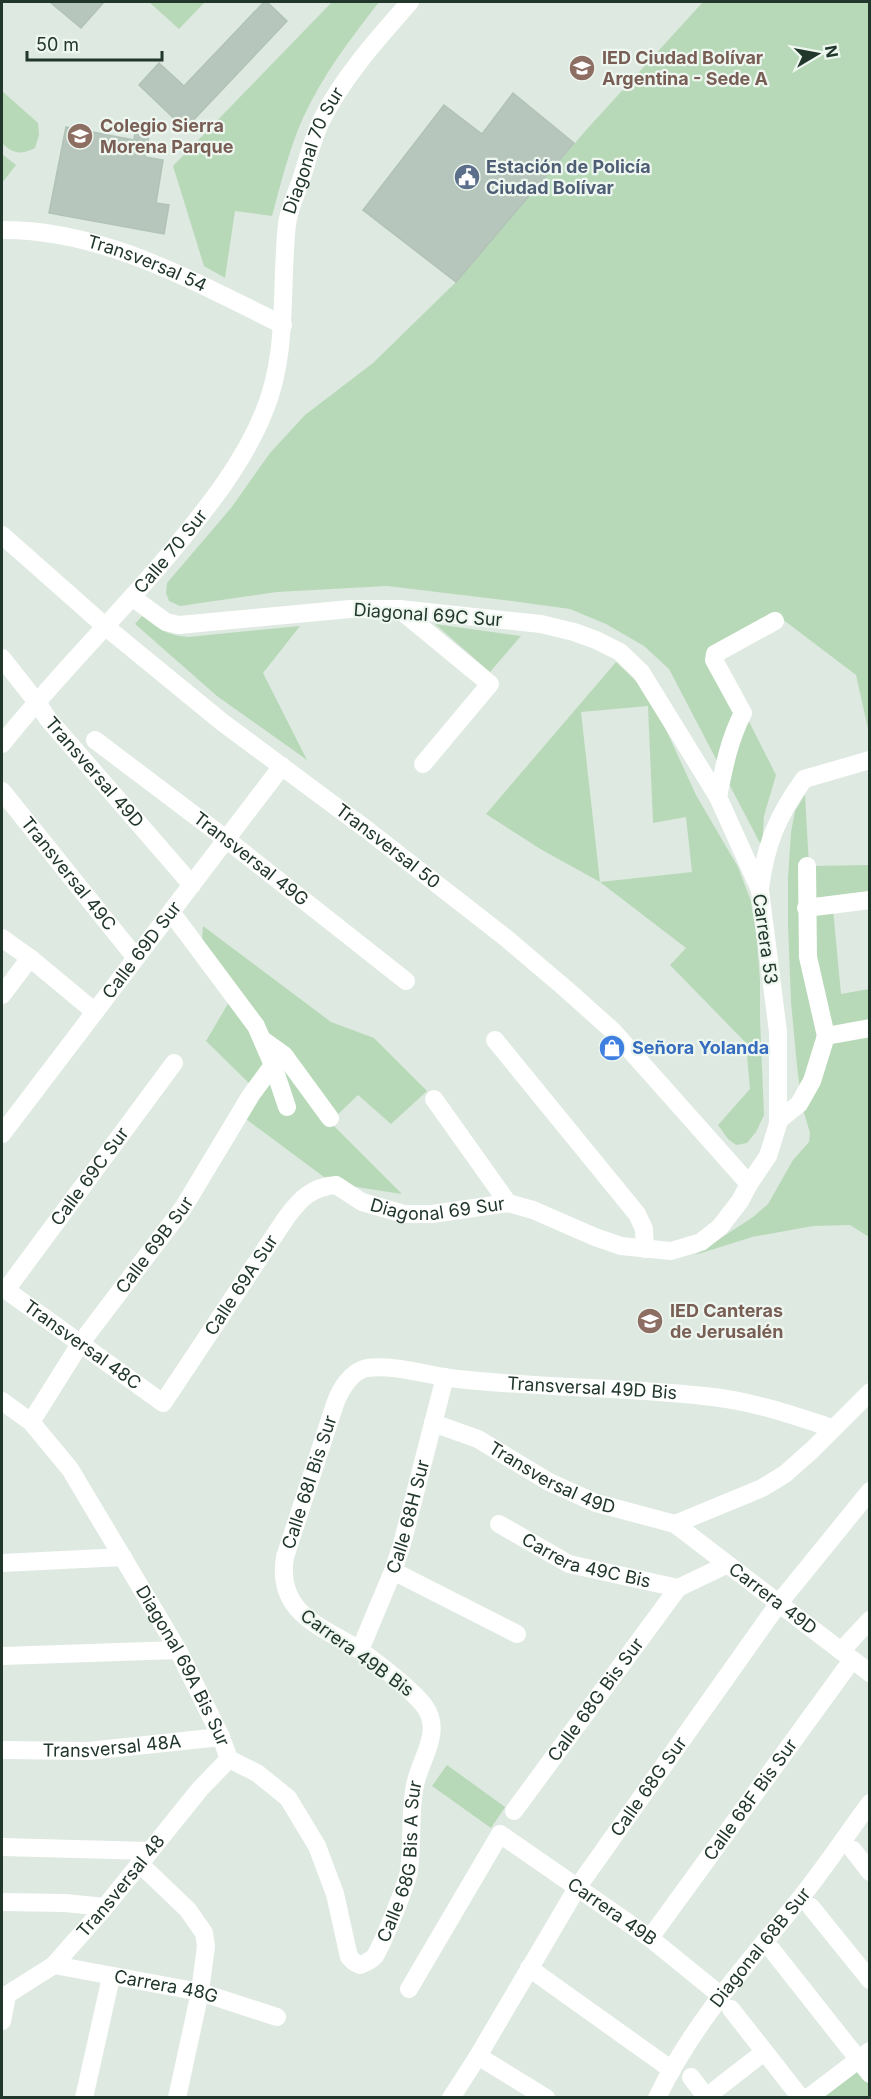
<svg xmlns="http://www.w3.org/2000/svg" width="871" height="2099" viewBox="0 0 871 2099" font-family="Inter,sans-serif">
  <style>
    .green { fill: #b8d9b8; fill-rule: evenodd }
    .building { fill: #b7c6bc; stroke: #b1c2b7; stroke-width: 1.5 }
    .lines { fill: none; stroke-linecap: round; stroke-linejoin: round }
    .minor { stroke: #fff; stroke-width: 18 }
    .labels { text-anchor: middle; stroke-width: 4.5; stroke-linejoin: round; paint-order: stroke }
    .education-label { font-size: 18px; font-weight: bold; fill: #785e54; stroke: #eef6f0; text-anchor: start }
    .street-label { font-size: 18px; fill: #21372b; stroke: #eef6f0 }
    .service-label { font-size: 18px; font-weight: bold; fill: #4e5e75; stroke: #eef6f0; text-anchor: start }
    .shop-label { font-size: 18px; font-weight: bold; fill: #366cbe; stroke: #eef6f0; text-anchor: start }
  </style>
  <rect width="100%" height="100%" fill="#dee9e1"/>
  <g class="green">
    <path d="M149,2h56l-26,27z"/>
    <path d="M332,2h47c-28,36 -57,74 -76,116 -14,31 -22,65 -31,98l-37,-5 -10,67 -21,-12 -31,-100z"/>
    <path d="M703,2h166v731l-13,-58 -83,-63 -61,36 64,127 -12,41 -2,31 -93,-178 -25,-23 -38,-22 -36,-15 -58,-8 -125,-15 -110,6 -97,14 -11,-5 -3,-8 1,-10 64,-75 39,-55 35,-38 68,-52 83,-81 131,-153z"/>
    <path d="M2,91l36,32 1,12 -4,13c-14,7 -22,6 -33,-5z"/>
    <path d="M2,154l14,11 -14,18z"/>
    <path d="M142,616c17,13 24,19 46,21l112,-11 -37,47 44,87 -90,-64 -82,-72z"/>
    <path d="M435,624l86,12 -31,36z"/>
    <path d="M616,662l24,23 17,25 39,85 42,72 13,34 6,40 3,39v39l4,96 -8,17 -9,11 -11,2 -8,-6 -10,-14 32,-36 -4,-46 -76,-78 16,-17 -86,-66 -58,-32 -56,-36zM648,706l5,117 33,-6 6,55 -92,10 -19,-170z"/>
    <path d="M805,795l4,71 60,-1v38l-36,6 8,85 28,-5v248l-19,-12 -37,1 -61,11 -57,18 58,-38 15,-13 25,-44 16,-18 1,-9 -8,-27 -5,-40 -6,-64 -3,-77v-47l3,-46 4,-21z"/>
    <path d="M203,926l128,96 43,16 53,53 -36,33 -33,-29 -28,27 72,72 -52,-8 -22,-6 -82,-61 15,-24 -55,-54 23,-39 -27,-62z"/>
    <path d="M447,1765l58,42 -14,21 -59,-42z"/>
    <path d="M858,2064l11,15v18l-55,1z"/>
  </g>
  <g class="building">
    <path d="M50,2h54l-23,26z"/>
    <path d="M264,2h3l20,19 -102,108 -46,-44 20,-22 25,23z"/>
    <path d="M513,93l61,50 -118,139 -93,-72 81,-105 38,29z"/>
    <path d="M66,127l68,13 1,-7 14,3 -4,21 18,3 -7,43 13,2 -5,29 -115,-21z"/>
  </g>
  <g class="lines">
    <g class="minor">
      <path id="s1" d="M2,230c100,-1 193,52 281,95"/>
      <path id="s2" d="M2,535l104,92 116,95 144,107 140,109 60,51 47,42 136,153"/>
      <path d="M399,609l91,75 -67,80"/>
      <path id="s3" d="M2,658l34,43 12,18 144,166"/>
      <path id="s4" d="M95,740l131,99 180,142"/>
      <path id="s5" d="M2,744c53,-67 115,-127 170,-193 35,-43 71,-87 92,-139 25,-60 16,-125 23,-188 2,-16 10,-32 15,-47 6,-19 11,-39 19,-56 22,-44 57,-83 89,-119"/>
      <path id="s6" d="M2,791l134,167"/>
      <path d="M718,797c6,-30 11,-57 25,-84l-29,-53 1,-6 60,-33"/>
      <path d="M807,866l1,91 18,79"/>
      <path d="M760,888c6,-45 18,-73 44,-109l66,-19"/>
      <path d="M806,908l64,-8"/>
      <path d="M171,912l85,114 17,39 14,42"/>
      <path d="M2,938l28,20 65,54"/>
      <path d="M2,995l28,-37"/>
      <path d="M263,1040l21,15 46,63"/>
      <path d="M495,1040l142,174 7,15 1,20"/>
      <path d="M434,1099l74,104"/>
      <path d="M779,1120l20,-16 13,-23 14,-45 44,-8"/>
      <path id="s7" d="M2,1134l280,-368"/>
      <path id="s8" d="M2,1287l161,116 123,-185c14,-19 25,-31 50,-33l26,17 42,12h28l76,-11 25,7 62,27 26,9 50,5 30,-9 19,-15 20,-26 9,-17 19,-28 10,-32v-92l-18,-142 -42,-93 -77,-125 -21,-20 -24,-12 -22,-8 -33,-8 -142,-15h-49l-171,16 -13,-3 -33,-24"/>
      <path id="s9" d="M6,1290l168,-227"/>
      <path id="s10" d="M2,1401l29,21 39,47 108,181 43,87 8,22 28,14 31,25 29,48 18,48 14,63 5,5 6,3c5,-2 11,-4 15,-9 8,-13 31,-70 34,-85 4,-28 0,-64 7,-90 6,-24 26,-50 9,-74 -10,-15 -52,-48 -69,-59 -38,-23 -80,-37 -71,-91l50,-153c5,-14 16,-33 32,-36 27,-4 63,8 91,11 81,9 164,8 246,17 44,4 86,18 128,32"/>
      <path id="s11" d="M31,1422l49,-78 103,-136 68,-113 22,-30"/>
      <path id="s12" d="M433,1423l45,16 71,43 47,21 79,21 195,149"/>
      <path id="s13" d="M499,1524l70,40 109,24"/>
      <path d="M675,1524l87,-36 23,-14 27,-24 58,-58"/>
      <path d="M2,1563l121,-6"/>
      <path d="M393,1571l124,63"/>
      <path id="s14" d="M360,1650l33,-79 9,-27 43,-167"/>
      <path d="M841,1651l29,-31"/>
      <path d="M2,1656l176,-6"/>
      <path id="s15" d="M2,1750l86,1 133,-14"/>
      <path id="s16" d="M514,1811l164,-223 48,-23"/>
      <path d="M2,1847l147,4"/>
      <path d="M853,1850l17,22"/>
      <path d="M139,1863l49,47 16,23 2,13 -6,46 -23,106"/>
      <path d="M2,1902l63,1 40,4"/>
      <path d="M811,1907l59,73"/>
      <path id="s17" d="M650,1938l202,-278"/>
      <path d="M772,1950l98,124"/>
      <path id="s18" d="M54,1965l146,27 77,25"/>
      <path d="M529,1968l143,102"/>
      <path id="s19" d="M409,1989l91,-155 150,104 70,57"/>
      <path id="s20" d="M2,1998l52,-33 51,-58 95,-118 29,-30"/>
      <path d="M731,2009l70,89"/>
      <path d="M2,2021l5,-25"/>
      <path d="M478,2056l68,42"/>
      <path d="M691,2077l15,20 58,-45"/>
      <path d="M84,2098l27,-121"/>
      <path id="s21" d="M451,2098l27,-42 99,-168 202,-285 91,-112"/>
      <path id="s22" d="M657,2098c36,-76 93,-137 145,-202 24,-30 45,-62 68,-93"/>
      <path d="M808,2098l62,-47"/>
    </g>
  </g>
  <defs>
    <symbol id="school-disc" viewBox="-11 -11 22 22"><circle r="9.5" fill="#8d6e63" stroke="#eef6f0"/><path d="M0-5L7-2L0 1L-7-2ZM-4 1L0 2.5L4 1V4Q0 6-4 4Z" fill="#fff"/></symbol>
    <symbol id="civic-disc" viewBox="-11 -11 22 22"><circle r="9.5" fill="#5c6f8a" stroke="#eef6f0"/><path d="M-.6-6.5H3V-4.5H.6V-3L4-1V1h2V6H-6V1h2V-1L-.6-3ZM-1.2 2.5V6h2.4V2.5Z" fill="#fff"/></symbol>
    <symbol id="shop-disc" viewBox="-11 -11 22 22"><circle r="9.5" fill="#3f7fe0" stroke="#eef6f0"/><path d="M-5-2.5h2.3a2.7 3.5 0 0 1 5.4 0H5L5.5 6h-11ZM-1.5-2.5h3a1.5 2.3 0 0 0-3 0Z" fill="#fff"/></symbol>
  </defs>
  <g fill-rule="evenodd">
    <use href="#school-disc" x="567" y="53" width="30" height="30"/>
    <use href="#school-disc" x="65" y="121" width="30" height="30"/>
    <use href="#civic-disc" x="452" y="162" width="30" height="30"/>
    <use href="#shop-disc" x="597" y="1033" width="30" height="30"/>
    <use href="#school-disc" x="635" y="1306" width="30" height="30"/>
  </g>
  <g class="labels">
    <g class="education-label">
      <text x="602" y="64">IED Ciudad Bolívar<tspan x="602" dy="21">Argentina - Sede A</tspan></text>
      <text x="100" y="132">Colegio Sierra<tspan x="100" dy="21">Morena Parque</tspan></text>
      <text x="670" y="1317">IED Canteras<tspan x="670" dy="21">de Jerusalén</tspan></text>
    </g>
    <g class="street-label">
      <text dy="6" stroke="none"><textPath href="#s5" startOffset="693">Diagonal 70 Sur</textPath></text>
      <text dy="6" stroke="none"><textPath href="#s1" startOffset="150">Transversal 54</textPath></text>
      <text dy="6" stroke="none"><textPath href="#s5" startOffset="256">Calle 70 Sur</textPath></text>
      <text transform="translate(428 615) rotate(4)" y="6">Diagonal 69C Sur</text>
      <text dy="6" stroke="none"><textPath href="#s3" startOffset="147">Transversal 49D</textPath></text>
      <text dy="6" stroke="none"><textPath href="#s2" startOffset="496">Transversal 50</textPath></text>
      <text dy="6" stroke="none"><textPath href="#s4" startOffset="196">Transversal 49G</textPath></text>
      <text dy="6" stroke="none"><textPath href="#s6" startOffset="106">Transversal 49C</textPath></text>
      <text transform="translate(765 939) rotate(82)" y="6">Carrera 53</text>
      <text dy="6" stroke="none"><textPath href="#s7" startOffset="231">Calle 69D Sur</textPath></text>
      <text dy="6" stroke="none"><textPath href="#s9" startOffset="141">Calle 69C Sur</textPath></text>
      <text dy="6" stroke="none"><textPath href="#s8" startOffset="591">Diagonal 69 Sur</textPath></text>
      <text dy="6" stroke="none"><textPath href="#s11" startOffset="216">Calle 69B Sur</textPath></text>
      <text dy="6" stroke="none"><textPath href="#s8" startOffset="340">Calle 69A Sur</textPath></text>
      <text dy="6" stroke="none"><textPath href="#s8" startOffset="99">Transversal 48C</textPath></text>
      <text dy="6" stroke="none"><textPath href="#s10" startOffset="1617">Transversal 49D Bis</textPath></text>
      <text dy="6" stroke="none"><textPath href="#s12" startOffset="132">Transversal 49D</textPath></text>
      <text dy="6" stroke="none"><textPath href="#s10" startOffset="1258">Calle 68I Bis Sur</textPath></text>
      <text dy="6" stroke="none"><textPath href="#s14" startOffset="142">Calle 68H Sur</textPath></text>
      <text dy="6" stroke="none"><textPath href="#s13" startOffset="96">Carrera 49C Bis</textPath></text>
      <text dy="6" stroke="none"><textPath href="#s12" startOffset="387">Carrera 49D</textPath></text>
      <text transform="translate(357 1653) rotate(36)" y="6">Carrera 49B Bis</text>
      <text dy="6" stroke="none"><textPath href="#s10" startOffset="324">Diagonal 69A Bis Sur</textPath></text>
      <text dy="6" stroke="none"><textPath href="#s16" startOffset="138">Calle 68G Bis Sur</textPath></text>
      <text dy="6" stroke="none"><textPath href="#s15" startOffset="110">Transversal 48A</textPath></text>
      <text dy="6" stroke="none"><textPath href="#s21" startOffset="369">Calle 68G Sur</textPath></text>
      <text dy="6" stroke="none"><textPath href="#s17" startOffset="171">Calle 68F Bis Sur</textPath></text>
      <text dy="6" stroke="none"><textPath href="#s10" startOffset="802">Calle 68G Bis A Sur</textPath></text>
      <text dy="6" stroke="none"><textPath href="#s20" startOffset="165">Transversal 48</textPath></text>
      <text dy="6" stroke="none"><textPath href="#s19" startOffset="316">Carrera 49B</textPath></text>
      <text dy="6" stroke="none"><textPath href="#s22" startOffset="183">Diagonal 68B Sur</textPath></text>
      <text dy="6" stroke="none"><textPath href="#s18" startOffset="114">Carrera 48G</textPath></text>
    </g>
    <g class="service-label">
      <text x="486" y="173">Estación de Policía<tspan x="486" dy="21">Ciudad Bolívar</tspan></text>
    </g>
    <g class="shop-label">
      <text x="632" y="1054">Señora Yolanda</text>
    </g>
  </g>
  <rect width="871" height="2099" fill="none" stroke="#21372b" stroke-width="6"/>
  <g transform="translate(817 54) rotate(80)" stroke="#eef6f0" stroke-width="4.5" paint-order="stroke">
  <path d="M0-4.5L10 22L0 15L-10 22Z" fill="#21372b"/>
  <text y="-9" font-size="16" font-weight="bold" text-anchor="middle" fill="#21372b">N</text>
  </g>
  <path d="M27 51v9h135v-9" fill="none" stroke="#21372b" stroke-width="3"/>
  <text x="36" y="51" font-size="18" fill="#21372b" stroke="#eef6f0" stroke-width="4.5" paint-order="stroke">50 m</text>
</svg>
